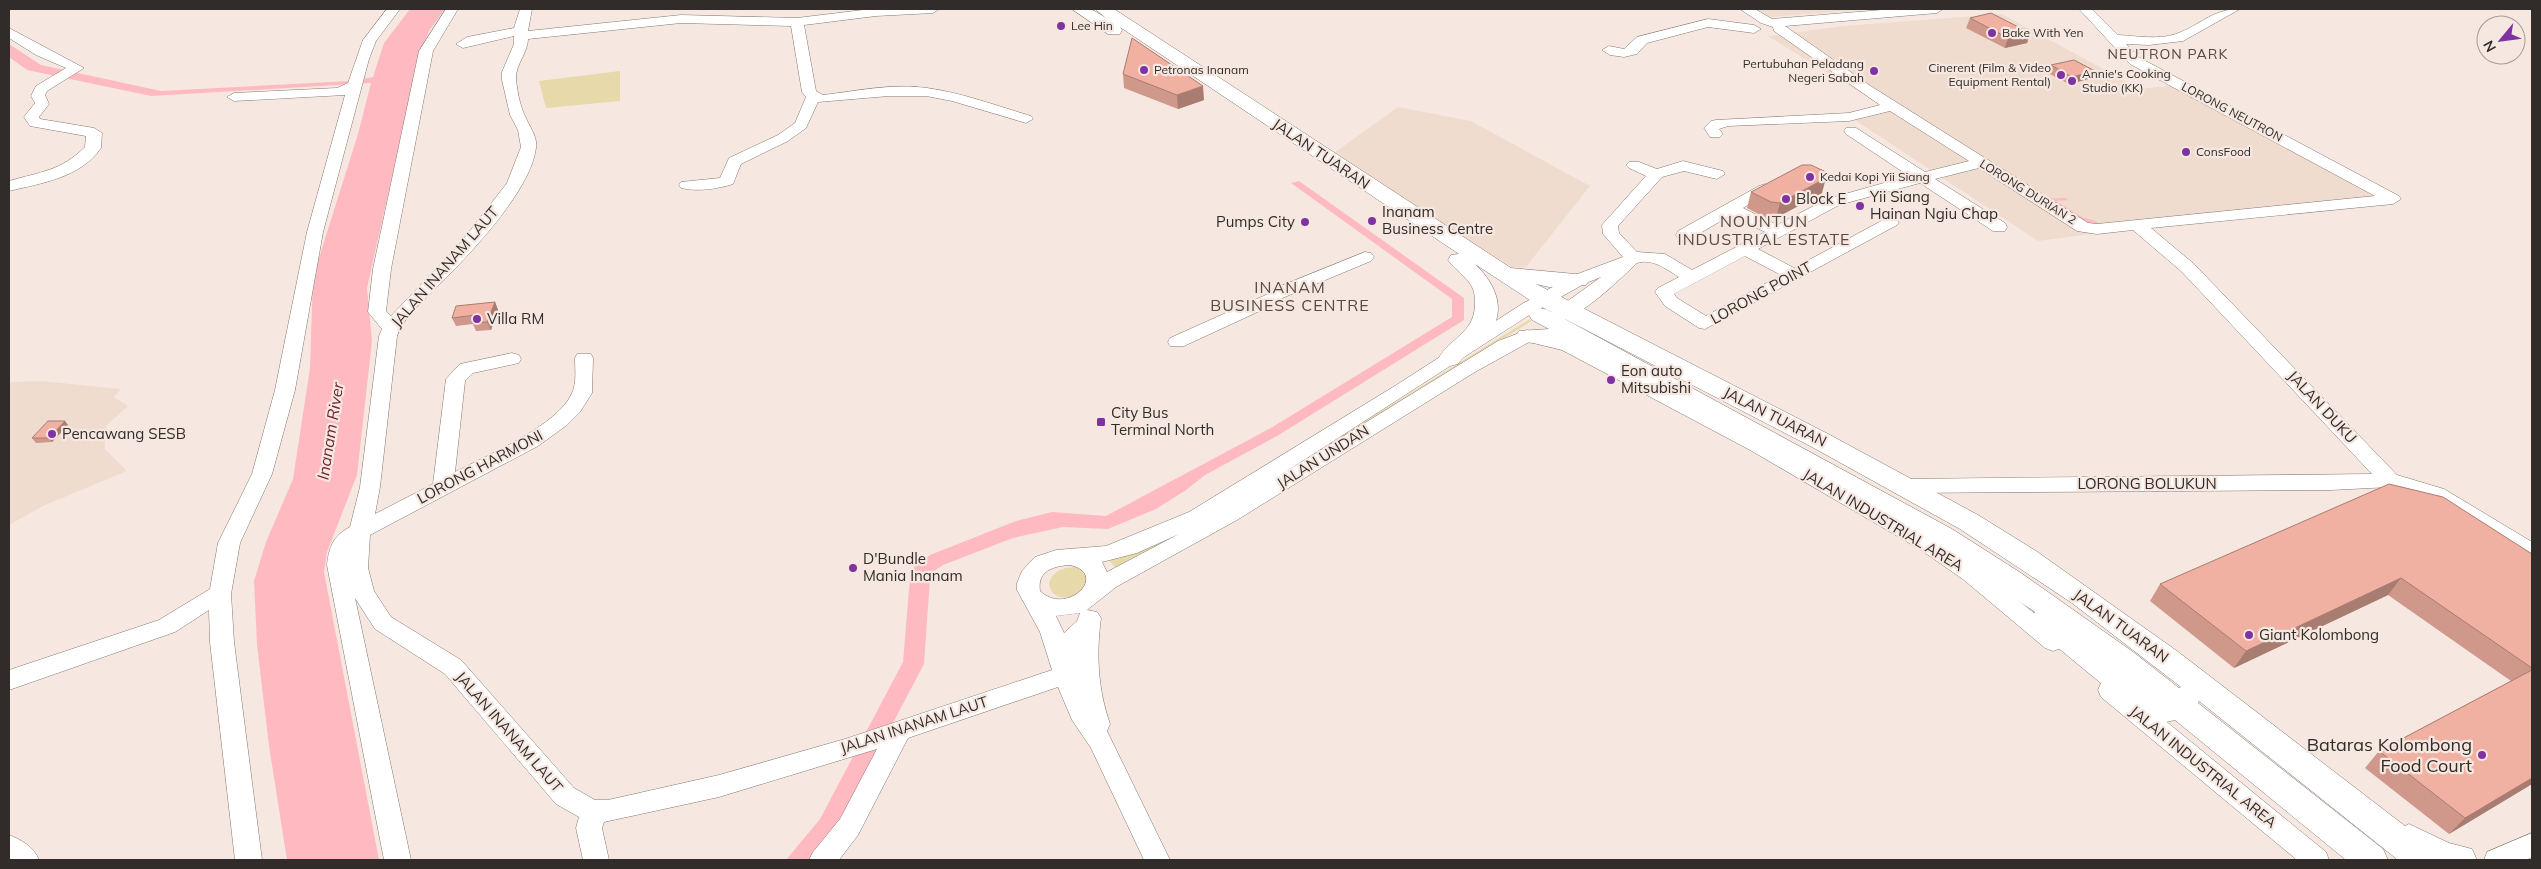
<svg xmlns="http://www.w3.org/2000/svg" width="2541" height="869" viewBox="0 0 2541 869" font-family="Mulish,sans-serif">
  <style>
    .built { fill: #f0dccf }
    .green { fill: #e7d9aa }
    .water { fill: #febac0 }
    .lines { fill: none; stroke-linecap: round; stroke-linejoin: round }
    .stream-far1 { stroke: #febac0; stroke-width: 2.5 }
    .stream { stroke: #febac0; stroke-width: 4 }
    .minor-casing { stroke: #837871; stroke-width: 1 }
    .major-casing { stroke: #837871; stroke-width: 1 }
    .minor { fill: #fff; fill-rule: evenodd }
    .major { fill: #fff; fill-rule: evenodd }
    .wall { fill: #cf988b }
    .shaded-wall { fill: #a97c71 }
    .building { fill: #f1b1a2; stroke: #a97c71 }
    .poi-dot { fill: #7f32a2; stroke: #f6e8e1; stroke-width: 2 }
    .labels { text-anchor: middle; stroke-width: 4.5; stroke-linejoin: round; paint-order: stroke }
    .far-poi-label { font-size: 12px; fill: #312c29; stroke: #f6e8e1; text-anchor: start }
    .far-street-label { font-size: 12px; fill: #312c29; stroke: #f6e8e1 }
    .far-neighbourhood-label { font-size: 14px; letter-spacing: 1px; fill: #554a44; stroke: #f6e8e1 }
    .street-label { font-size: 15px; fill: #312c29; stroke: #f6e8e1 }
    .poi-label { font-size: 15px; fill: #312c29; stroke: #f6e8e1; text-anchor: start }
    .neighbourhood-label { font-size: 16px; letter-spacing: 1px; fill: #554a44; stroke: #f6e8e1 }
    .water-label { font-size: 16px; font-style: italic; fill: #6e212f; stroke: #f6e8e1 }
    .near-poi-label { font-size: 18px; fill: #312c29; stroke: #f6e8e1; text-anchor: end }
  </style>
  <rect width="100%" height="100%" fill="#f6e8e1"/>
  <g class="built">
    <path d="M1750,9h122l-102,8z"/>
    <path d="M2002,14l138,75 43,-5 210,111 -355,46 -194,-128 36,-8 -112,-69 75,-10z"/>
    <path d="M1398,107l73,14 119,65 -64,81h-14l-181,-112z"/>
    <path d="M42,381l79,8 -7,8 14,9 -22,20 -1,23 22,22 -84,35 -34,19v-143z"/>
  </g>
  <g class="green">
    <path d="M620,71v30l-74,7 -7,-27z"/>
    <path d="M1530,319l1,2 -6,4 -278,173 -130,72 -8,-10 47,-15 30,-13z"/>
    <path d="M1077,567l11,4 -3,23c-14,3 -31,9 -36,-9 2,-14 15,-18 28,-18z"/>
  </g>
  <g class="water">
    <path d="M410,9h35l-16,22 -9,21 -53,236 5,53 -15,134 -30,77 -3,20 55,288h-92l-18,-114 -12,-101 -3,-64 12,-39 27,-63 17,-111 3,-91 45,-143 13,-51 -220,13 -124,-26 -18,-13v-13l32,21 120,26 189,-10 23,-4 11,-34z"/>
    <path d="M1299,181l165,117v22l-187,116 -72,39 -19,15 -30,19 -48,20 -45,-2 -50,11 -70,27 -9,6 -4,8 -6,85 -90,171 -21,25h-27l34,-41 83,-157 7,-85 3,-9 17,-13 86,-34 36,-9 54,4 163,-87 183,-112v-18l-161,-116z"/>
  </g>
  <g class="lines">
    <g class="stream-far1">
      <path d="M2049,198l37,23"/>
      <path d="M2052,200l14,-1"/>
    </g>
    <path class="stream" d="M2084,220l11,3"/>
    <defs>
      <g id="minor">
        <path d="M387,9h13l-24,32 -7,18 -46,173 -28,158 -23,84 -32,69 -9,51 3,48 28,218h-27l-25,-218 -1,-32 -34,22 -166,58v-20l150,-50 51,-31 8,-46 34,-69 23,-84 32,-158 38,-137 -111,6 -7,-4 7,-4 103,-5 11,-5 15,-43z"/>
        <path d="M446,9h12l-25,42 -42,218 -5,42 5,5 67,-70 49,-63 14,-36 -3,-17 -8,-15 -8,-35v-8l12,-28v-8l-51,12 -7,-4 11,-7 47,-9 6,-19h12l-4,22 153,-16 116,3 74,-9h68l-6,4 -57,3 -72,9 12,66 7,4c34,-4 69,-12 104,-7 36,5 70,18 104,28l2,3 -7,4 -74,-22 -26,-5h-37l-71,6 -12,26 -18,13 -47,23 -8,20c-16,5 -35,8 -52,4l-2,-3 2,-3 39,-4 9,-20 49,-23 17,-12 11,-26 -4,-5 -11,-66 -110,-3 -153,16c0,14 -13,26 -12,40 1,11 4,27 9,37 4,10 13,21 11,32 -5,43 -68,108 -98,138 -14,15 -34,30 -41,50l-17,151 -5,27 58,-30 13,-105 14,-15 52,-11 7,2 2,4 -2,4 -46,10 -8,8 -10,91c31,-16 104,-47 117,-79 5,-11 3,-24 3,-35l2,-4h14l2,4 -1,35 -12,19 -13,13 -29,21 -168,89 -2,33 6,23 17,26 70,43 113,128 21,12h13l111,-25 126,-36 207,-69 -12,-38 -23,-42v-7l5,-12 13,-14 21,-7 50,-4 83,-34 209,-128 124,-80 50,-28 51,-19 -20,-23 -1,-9 44,-49 -17,-8 -3,-3 3,-3h10l18,7 26,-8 40,10 2,3 -8,5 -33,-8 -22,6 -44,49 1,7 18,19 28,2 27,16 73,-38 -34,-17 -41,24h-12l-2,-4 2,-4 81,-45 6,-2 8,5 -30,19 34,17 50,-26 82,-23 -63,-42 -2,-3 2,-3h10l69,44 44,-11 -79,-50 -41,10 -121,5 -9,3 4,5 -3,3h-10l-6,-9 7,-7 5,-1 133,-7 31,-8 -106,-74 -1,-4 -12,-4 -21,-14h15l17,10 122,-10h49l-6,4 -152,13 84,59 219,138 9,1 278,-28 -245,-132 -51,-55h13l26,26c18,1 41,5 58,-1 25,-9 36,-25 64,-25l-57,32 -34,4 -23,-1 14,14 259,138 2,3 -8,5 -242,24 43,36 203,211 47,14 88,53v18l-8,-2 -94,-59 -40,-12 -59,3 -428,3 -7,-2 -3,-5 3,-5 7,-2 469,-5 -190,-202 -49,-42 -36,4 -20,-3 -98,-63 -44,11 70,44 2,4 -2,4h-12l-73,-48 -81,22 -81,44 36,19 91,-49 6,-2 8,5 -2,3 -192,104 -6,-1 -34,-22 -10,-14 3,-4 21,-11c-13,-8 -27,-19 -42,-14 -18,17 -66,65 -90,59l-3,-4 57,-41 -17,7 -50,28 -252,162 216,-133 29,-11 48,12 189,98 173,98 43,30 81,68 4,6 -4,6 -8,3 -8,-3 -81,-68 -43,-30 -171,-100 -188,-100 -33,-8 -54,30 -238,148 -121,67 -29,23 10,2 4,6c-5,37 -3,71 9,106l-3,7 63,129h-26l-53,-112 -19,-28 -14,-33 -150,51 -50,97 -19,25h-30l4,-8 27,-33 37,-70 -158,48 -115,25 -2,6 7,32h-26l-7,-32 3,-11 -23,-13 -111,-130 -70,-45 -20,-31 56,262h-27l-57,-295c2,-18 6,-29 23,-38l10,-40 19,-151 3,-7 -14,-17 5,-43 46,-218zM1745,256l36,19 -75,41 -29,-18 -3,-4zM1179,534l-72,38 -5,-10 35,-9zM1070,565c40,9 -3,52 -30,26 -3,-20 13,-25 30,-26zM1080,613l-3,8 -13,12 -8,-17z"/>
        <path d="M1708,19l46,6 7,4 -7,4 -46,-6 -61,16 -10,11 -13,3 -14,-2 -8,-5 7,-4 15,3 13,-12z"/>
        <path d="M9,28l75,40 -37,23 -2,4 4,9 -10,13 1,2 54,9 8,5 -1,15c-21,30 -59,35 -92,43v-10c31,-9 52,-10 76,-34l1,-11 -56,-10 -6,-9 11,-14 -4,-7 5,-10 30,-18 -30,-13 -27,-17z"/>
        <path d="M1365,252l6,1 3,4 -3,4 -91,38 -3,4 -93,43h-14l-2,-4 2,-4 98,-44 3,-4z"/>
        <path d="M2110,680l9,3 207,169 3,8h-32l-196,-163 -3,-7 3,-7z"/>
        <path d="M2532,833v24l-6,3h-42l3,-8z"/>
        <path d="M9,835c13,5 25,12 30,25h-30z"/>
      </g>
      <path id="major" d="M1072,9h19l15,9 -11,-9h19l397,259 75,7 3,5 -3,5 -37,2 -13,-3 294,151 148,80 58,36 141,100 228,175 4,-2 40,19 23,6 5,11h-79l-199,-159 -1,2 185,146 5,11h-42l-171,-140 -13,3 -20,-6 -108,-89 -4,-8 5,-8 -103,-69 -352,-197c-10,3 -18,-2 -28,-3 -11,-1 -22,1 -33,-2l-3,-5 3,-5 30,-2 -17,-9 -3,-5 3,-5 8,-2 8,2 404,219 69,44 112,79 46,36 2,-1 -109,-84 -112,-74 -148,-82 -276,-143 -61,-40c22,21 34,50 9,76 -9,8 -19,14 -26,24l-8,2 -8,-2 -4,-5c13,-22 35,-25 37,-53 0,-6 0,-14 -3,-19 -6,-11 -17,-17 -24,-27l3,-5 8,-1 -339,-227 2,3 -2,4h-12z"/>
    </defs>
    <use href="#minor" class="minor-casing"/>
    <use href="#major" class="major-casing"/>
    <use href="#minor" class="minor"/>
    <use href="#major" class="major"/>
  </g>
  <g class="wall">
    <path d="M1970,18l60,15 -3,10 -22,5 -39,-20z"/>
    <path d="M2051,65l44,6 -3,7 -23,6 -21,-11z"/>
    <path d="M1123,74l81,26 -26,9 -54,-21z"/>
    <path d="M1751,192l71,1 -46,25h-10l-19,-10z"/>
    <path d="M495,302l3,8 -7,20 -15,1 -3,-7 -17,2 -4,-8z"/>
    <path d="M68,425l-16,17 -16,1 -4,-5z"/>
    <path d="M2532,554v230l-83,50 -84,-66 14,-17 132,-70 -123,-86 -154,73 -84,-67 10,-17z"/>
  </g>
  <g class="shaded-wall">
    <path d="M2030,33l-3,10 -22,5 3,-10z"/>
    <path d="M2095,71l-3,7 -23,6 3,-7z"/>
    <path d="M1203,86l1,14 -26,9 -1,-14z"/>
    <path d="M1826,178l-4,15 -46,25 4,-15z"/>
    <path d="M495,302l3,8 -7,20 -4,-8z"/>
    <path d="M65,421l3,4 -16,17 -3,-4z"/>
    <path d="M2401,578l-13,17 -154,73 12,-17z"/>
    <path d="M2532,778v6l-83,50 16,-16z"/>
  </g>
  <g class="building">
    <path d="M1991,13l39,20 -22,5 -38,-20z"/>
    <path d="M1132,38l71,48 -26,9 -54,-21z"/>
    <path d="M2074,60l21,11 -23,6 -21,-12z"/>
    <path d="M1802,165h9l13,6 2,7 -46,25 -9,-1 -20,-10z"/>
    <path d="M495,302l-8,20 -15,1 3,-8 -23,3 4,-12z"/>
    <path d="M48,421h17l-16,17h-17z"/>
    <path d="M2389,484l54,13 89,57v114l-131,-90 -155,73 -86,-67z"/>
    <path d="M2532,670v108l-67,40 -86,-67z"/>
  </g>
  <g class="poi-dot">
    <circle cx="1061" cy="26" r="5"/>
    <circle cx="1992" cy="33" r="5"/>
    <circle cx="1144" cy="70" r="5"/>
    <circle cx="1874" cy="71" r="5"/>
    <circle cx="2061" cy="75" r="5"/>
    <circle cx="2072" cy="81" r="5"/>
    <circle cx="2186" cy="152" r="5"/>
    <circle cx="1810" cy="177" r="5"/>
    <circle cx="1786" cy="199" r="5"/>
    <circle cx="1860" cy="206" r="5"/>
    <circle cx="1372" cy="221" r="5"/>
    <circle cx="1305" cy="222" r="5"/>
    <circle cx="477" cy="319" r="5"/>
    <circle cx="1611" cy="380" r="5"/>
    <rect x="1096" y="417" width="10" height="10" rx="2.5"/>
    <circle cx="52" cy="434" r="5"/>
    <circle cx="853" cy="568" r="5"/>
    <circle cx="2249" cy="635" r="5"/>
    <circle cx="2482" cy="755" r="5"/>
  </g>
  <g class="labels">
    <g class="far-poi-label">
      <text x="1071" y="30">Lee Hin</text>
      <text x="2002" y="37">Bake With Yen</text>
      <text x="1864" y="68" text-anchor="end">Pertubuhan Peladang<tspan x="1864" dy="14">Negeri Sabah</tspan></text>
      <text x="2051" y="72" text-anchor="end">Cinerent (Film &amp; Video<tspan x="2051" dy="14">Equipment Rental)</tspan></text>
      <text x="1154" y="74">Petronas Inanam</text>
      <text x="2082" y="78">Annie's Cooking<tspan x="2082" dy="14">Studio (KK)</tspan></text>
      <text x="2196" y="156">ConsFood</text>
      <text x="1820" y="181">Kedai Kopi Yii Siang</text>
    </g>
    <g class="far-street-label">
      <text transform="translate(2232 112) rotate(28)" y="4">LORONG NEUTRON</text>
      <text transform="translate(2028 192) rotate(32)" y="4">LORONG DURIAN 2</text>
    </g>
    <g class="far-neighbourhood-label">
      <text x="2168" y="59">NEUTRON PARK</text>
    </g>
    <g class="street-label">
      <text transform="translate(1321 154) rotate(34)" y="5">JALAN TUARAN</text>
      <text transform="translate(445 267) rotate(-49)" y="5">JALAN INANAM LAUT</text>
      <text transform="translate(1761 293) rotate(-29)" y="5">LORONG POINT</text>
      <text transform="translate(2322 407) rotate(47)" y="5">JALAN DUKU</text>
      <text transform="translate(1775 417) rotate(27)" y="5">JALAN TUARAN</text>
      <text transform="translate(1323 457) rotate(-32)" y="5">JALAN UNDAN</text>
      <text transform="translate(480 467) rotate(-28)" y="5">LORONG HARMONI</text>
      <text x="2147" y="489">LORONG BOLUKUN</text>
      <text transform="translate(1883 520) rotate(31)" y="5">JALAN INDUSTRIAL AREA</text>
      <text transform="translate(2121 626) rotate(36)" y="5">JALAN TUARAN</text>
      <text transform="translate(914 725) rotate(-18)" y="5">JALAN INANAM LAUT</text>
      <text transform="translate(509 732) rotate(49)" y="5">JALAN INANAM LAUT</text>
      <text transform="translate(2203 767) rotate(39)" y="5">JALAN INDUSTRIAL AREA</text>
    </g>
    <g class="poi-label">
      <text x="1870" y="202">Yii Siang<tspan x="1870" dy="17">Hainan Ngiu Chap</tspan></text>
      <text x="1796" y="204">Block E</text>
      <text x="1382" y="217">Inanam<tspan x="1382" dy="17">Business Centre</tspan></text>
      <text x="1295" y="227" text-anchor="end">Pumps City</text>
      <text x="487" y="324">Villa RM</text>
      <text x="1621" y="376">Eon auto<tspan x="1621" dy="17">Mitsubishi</tspan></text>
      <text x="1111" y="418">City Bus<tspan x="1111" dy="17">Terminal North</tspan></text>
      <text x="62" y="439">Pencawang SESB</text>
      <text x="863" y="564">D'Bundle<tspan x="863" dy="17">Mania Inanam</tspan></text>
      <text x="2259" y="640">Giant Kolombong</text>
    </g>
    <g class="neighbourhood-label">
      <text x="1764" y="227">NOUNTUN<tspan x="1764" dy="18">INDUSTRIAL ESTATE</tspan></text>
      <text x="1290" y="293">INANAM<tspan x="1290" dy="18">BUSINESS CENTRE</tspan></text>
    </g>
    <g class="water-label">
      <text transform="translate(330 431) rotate(-81)" y="6">Inanam River</text>
    </g>
    <g class="near-poi-label">
      <text x="2472" y="751">Bataras Kolombong<tspan x="2472" dy="21">Food Court</tspan></text>
    </g>
  </g>
  <rect width="2541" height="869" fill="none" stroke="#312c29" stroke-width="20"/>
  <g transform="translate(2501 40) rotate(241)"><circle r="24" fill="#f6e8e1" stroke="#a79d97"/>
  <path d="M0-4L9 19L0 12L-9 19Z" fill="#7f32a2"/>
  <text y="-8" font-size="14" font-weight="bold" text-anchor="middle" fill="#312c29">N</text>
  </g>
</svg>
